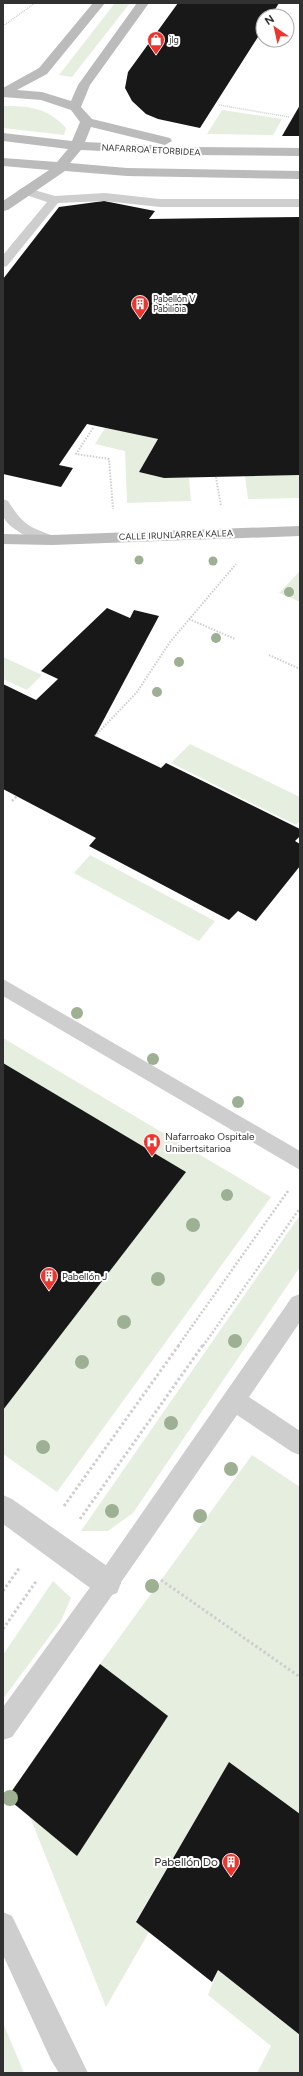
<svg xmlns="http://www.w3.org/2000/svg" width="303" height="2076" viewBox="0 0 303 2076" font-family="Figtree,sans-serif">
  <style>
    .green { fill: #e6efdf }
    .building { fill: #181818 }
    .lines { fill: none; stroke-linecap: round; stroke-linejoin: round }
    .path-far3 { stroke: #cecece; stroke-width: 1.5; stroke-dasharray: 1 1; stroke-linecap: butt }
    .path-far2 { stroke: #cecece; stroke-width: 2; stroke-dasharray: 1.5 1.5; stroke-linecap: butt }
    .path-far1 { stroke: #cecece; stroke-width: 2.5; stroke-dasharray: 2 2; stroke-linecap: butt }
    .path { stroke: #cecece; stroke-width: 3; stroke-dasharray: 2.5 2.5; stroke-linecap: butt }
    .service { fill: #cecece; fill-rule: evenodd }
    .minor { fill: #cecece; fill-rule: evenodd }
    .secondary { fill: #bbb; fill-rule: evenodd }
    .tree { fill: #9eb094 }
    .labels { text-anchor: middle; stroke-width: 4; stroke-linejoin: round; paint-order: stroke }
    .far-poi-label { font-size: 9px; fill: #313131; stroke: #fff; text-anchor: start }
    .far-street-label { font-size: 9px; fill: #313131; stroke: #fff }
    .poi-label { font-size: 10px; fill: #313131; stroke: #fff; text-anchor: start }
    .near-poi-label { font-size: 12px; fill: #313131; stroke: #fff; text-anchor: end }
  </style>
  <rect width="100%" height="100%" fill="#fff"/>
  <g class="green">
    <path d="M115,3h15l-58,74 -13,-2z"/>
    <path d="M3,106c27,0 43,1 63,22l-2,7 -61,-7z"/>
    <path d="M222,110l60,9 -9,16 -66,-1z"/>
    <path d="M105,428l53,11 -19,33 25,6h25l2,23 -64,2 -2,-52 -30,-7z"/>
    <path d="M300,475l-1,23 -51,1 -3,-23z"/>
    <path d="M300,571v31l-21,-9z"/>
    <path d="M3,657l39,18 -15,15 -24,-11z"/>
    <path d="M190,744l110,53v24l-4,4 -125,-62z"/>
    <path d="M90,855l125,66 -16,20 -125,-68z"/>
    <path d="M3,1038l268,159 -214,295 -54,-38z"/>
    <path d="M300,1215v52l-167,246 -25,18h-27z"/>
    <path d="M252,1455l48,32v327l-71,-52 -93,159 13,11 -43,75 -76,-190 70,-153z"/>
    <path d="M53,1581l18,17 -10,23 -58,78v-44z"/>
    <path d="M218,1970l82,65v38h-43l14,-27 -63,-51z"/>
    <path d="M3,2023l21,50h-21z"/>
  </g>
  <g class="building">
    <path d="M178,3h101l-8,13h-8v13l-63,99 -42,-9 -12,-5 -14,-13 -7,-13 3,-16z"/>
    <path d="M300,105v31h-18z"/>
    <path d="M104,201l51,10 -6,8 151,-2v258l-136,3 -25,-6 19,-33 -71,-15 -28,41 14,3 -12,19 -58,-13v-195l56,-72z"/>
    <path d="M107,608l23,10 4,-8 25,6 -64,120 66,32 5,-5 134,66v7l-5,5 5,3v22l-44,55 -18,-10 -9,9 -140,-74 7,-8 -93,-49v-105l33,16 22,-21 -17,-8z"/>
    <path d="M3,1063l183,109 -183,238z"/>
    <path d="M100,1664l68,52 -91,140 -70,-58z"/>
    <path d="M229,1762l71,52v221l-82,-65 -6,12 -76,-60z"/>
  </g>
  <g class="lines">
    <g class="path-far3">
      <path d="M3,26l32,-23"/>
      <path d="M219,105l70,12"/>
    </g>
    <g class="path-far2">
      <path d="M93,428l-17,26 33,5 4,50"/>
      <path d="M216,477l5,29"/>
      <path d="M189,619l46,20"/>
      <path d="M269,655l31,14"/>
      <path d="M95,736l42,-44 33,-50 66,-78"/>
    </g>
    <g class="path-far1">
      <path d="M12,801l5,-5"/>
      <path d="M178,1346l110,-155"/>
      <path d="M203,1346l97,-138"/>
    </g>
    <g class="path">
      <path d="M64,1506l115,-161"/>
      <path d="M80,1519l123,-174"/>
      <path d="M161,1580l139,97"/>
      <path d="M3,1591l17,-24"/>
      <path d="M3,1629l34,-49"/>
    </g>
    <g class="service">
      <path d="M24,187l31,9 50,-3 55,6h140v8h-140l-55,-6 -47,2 -51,63 -4,1v-12l44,-53 -27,-9 -2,-2 2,-2z"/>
      <path d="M3,499l5,2c16,25 21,26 49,36l2,3 -2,3c-14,4 -46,-12 -53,-25 -2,-4 -1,-13 -1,-19z"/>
      <path d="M3,979l297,172v19l-297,-174z"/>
      <path d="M300,1294v28l-51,75 51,34v24l-8,-3 -55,-37 -122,176 -103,146 -9,3v-33l96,-132 193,-278z"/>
      <path d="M3,1912l9,4 76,157h-29l-8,-13 -48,-105z"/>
    </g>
    <path class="minor" d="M3,1495l9,4 105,74 4,10 -4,10 -10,4 -10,-4 -94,-69z"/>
    <g class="secondary">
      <path d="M93,3h12l-58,71 -30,16 25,2 29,9 7,-16 59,-82h12l-59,82 -9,22 11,12 78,19 2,3 -7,4 -74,-18 -6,15 103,5 112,1v8l-112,-1 -107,-5 -11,13 57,5 173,3v8l-173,-3 -62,-5 -57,39 -5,1v-10l46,-31 -46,-4v-8l54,4 11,-13 -65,-8v-8l69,8 8,-19 -9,-12 -30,-10 -38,-3v-9l36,-20z"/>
      <path d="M300,526v10l-248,9 -49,-1v-10l49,1z"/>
    </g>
  </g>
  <g class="tree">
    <circle cx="139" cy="560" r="4.5"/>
    <circle cx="213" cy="561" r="4.5"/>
    <circle cx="289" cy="592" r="5"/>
    <circle cx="216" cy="638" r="5"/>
    <circle cx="179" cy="662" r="5"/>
    <circle cx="157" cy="692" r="5"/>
    <circle cx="77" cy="1013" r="6"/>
    <circle cx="153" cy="1059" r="6"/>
    <circle cx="238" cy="1102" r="6"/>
    <circle cx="227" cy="1195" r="6"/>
    <circle cx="193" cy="1225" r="7"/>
    <circle cx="158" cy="1279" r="7"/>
    <circle cx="124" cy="1322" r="7"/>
    <circle cx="235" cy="1341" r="7"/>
    <circle cx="82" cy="1362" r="7"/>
    <circle cx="171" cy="1423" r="7"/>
    <circle cx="43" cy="1447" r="7"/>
    <circle cx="231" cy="1469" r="7"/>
    <circle cx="112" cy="1511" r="7"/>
    <circle cx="200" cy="1516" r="7"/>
    <circle cx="152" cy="1586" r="7"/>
    <circle cx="10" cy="1798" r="8"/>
  </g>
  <defs>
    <symbol id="shop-pin" viewBox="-11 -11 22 30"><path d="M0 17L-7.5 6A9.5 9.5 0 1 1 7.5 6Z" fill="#ed342f" stroke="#fff"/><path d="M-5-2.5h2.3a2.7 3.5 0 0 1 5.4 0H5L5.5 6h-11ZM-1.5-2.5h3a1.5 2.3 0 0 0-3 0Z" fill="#fff"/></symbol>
    <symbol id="building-pin" viewBox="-11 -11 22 30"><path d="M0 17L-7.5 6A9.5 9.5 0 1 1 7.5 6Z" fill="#ed342f" stroke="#fff"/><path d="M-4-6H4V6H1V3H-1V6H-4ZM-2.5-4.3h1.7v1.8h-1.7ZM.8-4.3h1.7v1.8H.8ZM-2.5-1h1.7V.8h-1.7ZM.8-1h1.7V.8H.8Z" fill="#fff"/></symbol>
    <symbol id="hospital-pin" viewBox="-11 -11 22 30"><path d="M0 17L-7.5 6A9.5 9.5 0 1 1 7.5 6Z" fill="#ed342f" stroke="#fff"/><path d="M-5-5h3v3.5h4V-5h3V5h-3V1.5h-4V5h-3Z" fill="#fff"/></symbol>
  </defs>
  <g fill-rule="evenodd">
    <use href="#shop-pin" x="146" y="30" width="20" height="27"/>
    <use href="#building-pin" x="130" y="294" width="20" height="27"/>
    <use href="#hospital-pin" x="142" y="1132" width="20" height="27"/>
    <use href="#building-pin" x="39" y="1266" width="20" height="27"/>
    <use href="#building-pin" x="221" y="1852" width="20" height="27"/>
  </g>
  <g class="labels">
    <g class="far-poi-label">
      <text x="169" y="43">jlg</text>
      <text x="153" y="302">Pabellón V<tspan x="153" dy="10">Pabilioia</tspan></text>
    </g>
    <g class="far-street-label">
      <text transform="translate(151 150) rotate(3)" y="3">NAFARROA ETORBIDEA</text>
      <text transform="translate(176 535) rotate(-2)" y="3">CALLE IRUNLARREA KALEA</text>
    </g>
    <g class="poi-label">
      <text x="165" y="1140">Nafarroako Ospitale<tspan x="165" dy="12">Unibertsitarioa</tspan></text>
      <text x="62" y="1280">Pabellón J</text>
    </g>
    <g class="near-poi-label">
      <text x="218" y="1866">Pabellón Do</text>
    </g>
  </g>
  <rect width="303" height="2076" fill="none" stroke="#313131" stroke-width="8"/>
  <g transform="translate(275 28) rotate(326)"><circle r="19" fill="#ffffff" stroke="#adadad"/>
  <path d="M0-3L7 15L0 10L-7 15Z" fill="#ed342f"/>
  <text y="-6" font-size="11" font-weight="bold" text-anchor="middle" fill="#313131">N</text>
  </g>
</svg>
